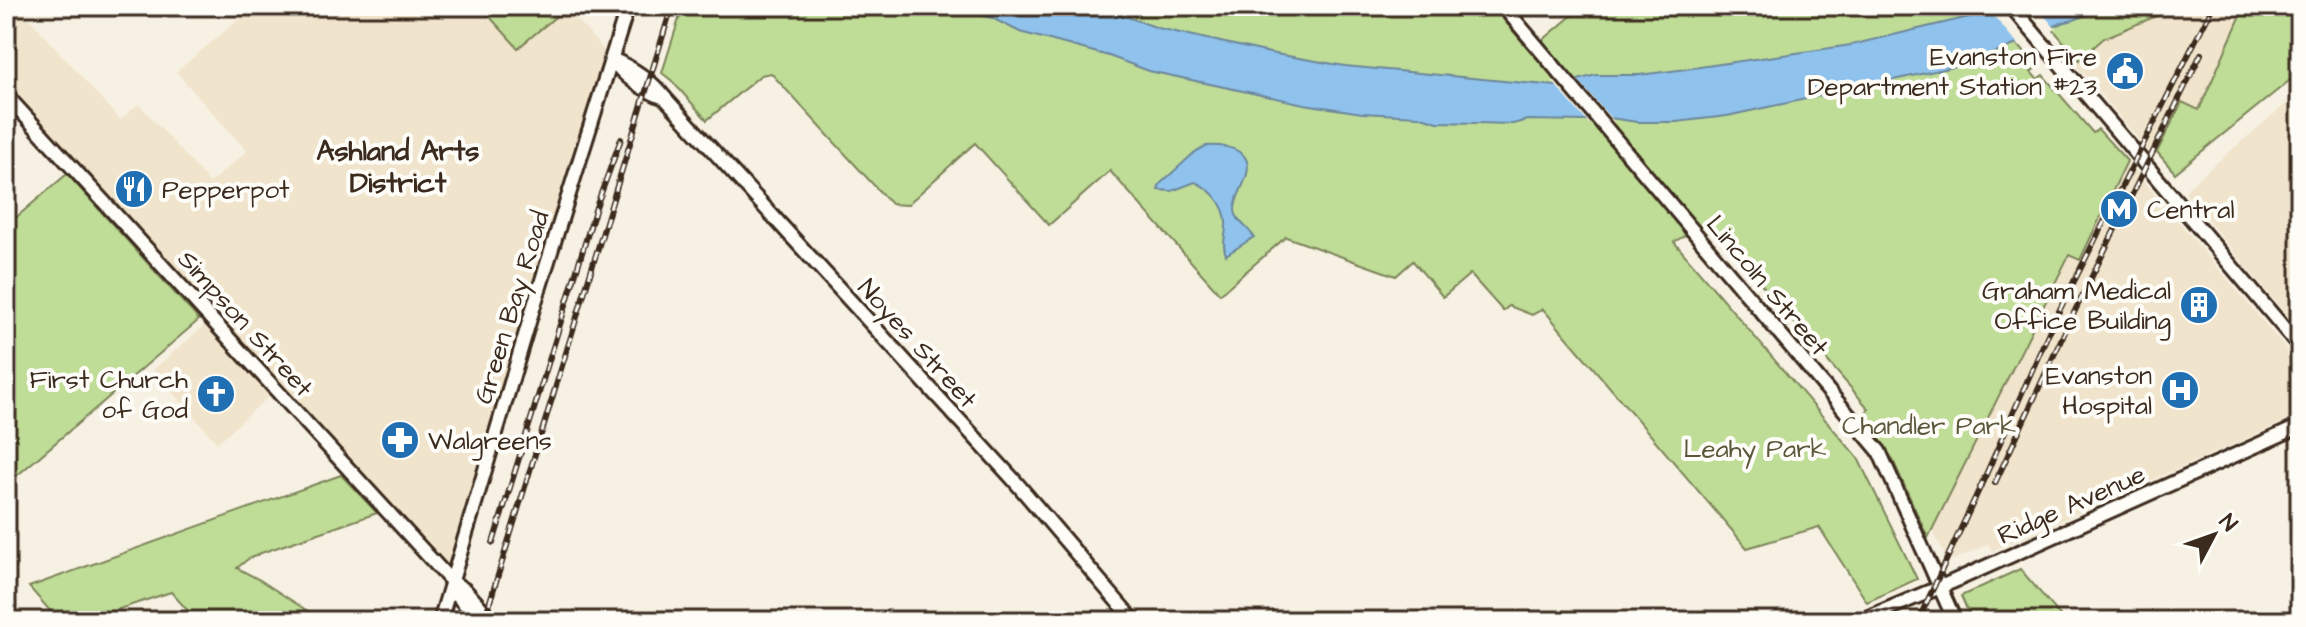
<svg xmlns="http://www.w3.org/2000/svg" width="2306" height="627" viewBox="0 0 2306 627" font-family="'Architects Daughter',sans-serif">
  <style>
    .built { fill: #f0e4cc }
    .green { fill: #bfdd96; stroke: #7d845a; stroke-width: 2 }
    .water { fill: #8fc3ed; stroke: #6d869a; stroke-width: 2 }
    .pier { fill: #f7f1e3 }
    .lines { fill: none; stroke-linecap: round; stroke-linejoin: round }
    .secondary-casing { stroke: #3b2a1e; stroke-width: 18 }
    .secondary { stroke: #fdfcf7; stroke-width: 12 }
    .rail-casing { stroke: #3b2a1e; stroke-width: 6 }
    .rail { stroke: #fdfcf7; stroke-width: 3; stroke-dasharray: 9; stroke-linecap: butt }
    .labels { text-anchor: middle; stroke-width: 8; stroke-linejoin: round; paint-order: stroke }
    .poi-label { font-size: 26px; fill: #3b2a1e; stroke: #fdfcf7; text-anchor: end }
    .street-label { font-size: 26px; fill: #3b2a1e; stroke: #fdfcf7 }
    .park-label { font-size: 26px; fill: #5c573c; stroke: #fdfcf7 }
    .neighbourhood-label { font-size: 28px; font-weight: bold; fill: #3b2a1e; stroke: #fdfcf7 }
  </style>
  <rect width="100%" height="100%" fill="#f7f1e3"/>
  <filter id="ink" filterUnits="userSpaceOnUse"><feTurbulence type="fractalNoise" baseFrequency=".0125" numOctaves="2"/><feDisplacementMap in="SourceGraphic" scale="16" xChannelSelector="R" yChannelSelector="G"/><feConvolveMatrix kernelMatrix="1 2 1 2 8 2 1 2 1" color-interpolation-filters="sRGB"/></filter>
  <g filter="url(#ink)">
    <g class="built">
      <path d="M6,6h12l102,114 19,-16 71,79 37,-32 -71,-79 79,-66h225l38,42 48,-40 46,51 -160,523 -176,-192 -59,53 -64,-73 59,-51 -206,-224z"/>
      <path d="M2180,6h65l-46,104 -17,-8 -28,56 -79,-94 29,-25z"/>
      <path d="M2300,92v240l-115,-139 3,-6z"/>
      <path d="M2127,161l173,204v50l-308,136 -4,-7 -35,16 -8,-5 -13,-26 147,-295z"/>
    </g>
    <g class="green">
      <path d="M480,6h93l-7,2 -48,40z"/>
      <path d="M683,6h809l38,45 53,-45h402l52,61 -6,5 6,7 6,-4 50,58 5,-4 29,32 -47,99 -11,-5 -141,283 -36,-80 -31,-41 8,-8 -161,-187 -34,20 184,216 59,121 -50,23 -48,-75 -72,21 -204,-239 -11,6 -23,-9 -6,5 -33,-37 -27,23 -30,-36 -17,15 -110,-39 -66,57 -110,-123 -61,54 -74,-82 -68,62 -16,-1 -120,-131 -10,2 -54,45 -36,-40 -9,-7z"/>
      <path d="M2107,6h73l-76,32 -25,22 -28,-33z"/>
      <path d="M2245,6h55v66l-125,101 -18,-21 25,-50 17,8z"/>
      <path d="M67,174l132,146 -193,165v-259z"/>
      <path d="M341,475l36,38 -116,40 -13,6 -11,9 23,12 63,41h-126l-26,-29 -88,29h-24l-30,-34z"/>
      <path d="M2020,569l45,52h-93l-11,-25z"/>
    </g>
    <g class="water">
      <path d="M944,6h153l61,22 112,25 75,13 211,20 40,-11h43l40,-5 172,-25 139,-33 15,-6h102l-33,14 -13,3 -44,21 -50,20 -240,52 -51,6h-39l-27,-4 -25,3 -58,-1 -14,4 -75,-2 -20,-6 -56,-3 -58,-9 -155,-33 -40,-15 -89,-24 -28,-14z"/>
      <path d="M1206,146c22,-1 51,4 39,34 -3,9 -11,21 -10,31 1,10 14,17 19,26l-28,18c-5,-13 1,-21 0,-33 -1,-18 -15,-33 -31,-40l-23,9 -14,-1 2,-6 35,-32z"/>
    </g>
    <g class="pier">
      <path d="M1993,6h43l20,23 -36,18 -33,-39z"/>
      <path d="M1575,77l40,46 -26,1 -37,-43z"/>
    </g>
    <g class="lines">
      <defs>
        <g id="secondary">
          <path d="M1503,6l376,445 76,170"/>
          <path d="M2011,6l289,341"/>
          <path d="M612,59c21,9 39,21 53,39l348,381 121,142"/>
          <path d="M612,59c13,19 31,31 53,39"/>
          <path d="M6,95l446,487 9,18 19,21"/>
          <path d="M454,583l11,7 28,31"/>
          <path d="M440,621l92,-309 96,-306"/>
          <path d="M1859,621l93,-39 348,-156"/>
        </g>
      </defs>
      <use href="#secondary" class="secondary-casing"/>
      <use href="#secondary" class="secondary"/>
      <defs>
        <g id="rail">
          <path d="M1995,483l72,-156 134,-273"/>
          <path d="M493,543l103,-336 25,-68"/>
          <path d="M484,621l188,-615"/>
          <path d="M1918,621l66,-142 68,-154 161,-319"/>
        </g>
      </defs>
      <use href="#rail" class="rail-casing"/>
      <use href="#rail" class="rail"/>
    </g>
  </g>
  <defs>
    <symbol id="civic-disc" viewBox="-11 -11 22 22"><circle r="9.5" fill="#1f6fb2" stroke="#fdfcf7"/><path d="M-.6-6.5H3V-4.5H.6V-3L4-1V1h2V6H-6V1h2V-1L-.6-3ZM-1.2 2.5V6h2.4V2.5Z" fill="#fff"/></symbol>
    <symbol id="restaurant-disc" viewBox="-11 -11 22 22"><circle r="9.5" fill="#1f6fb2" stroke="#fdfcf7"/><path d="M-5-6h1v4h1v-4h1v4h1v-4h1v5L-1.5 .5V6h-2V.5L-5-1ZM5-6V6H3V1.5H1.5Q1.5-4 5-6Z" fill="#fff"/></symbol>
    <symbol id="metro-disc" viewBox="-11 -11 22 22"><circle r="9.5" fill="#1f6fb2" stroke="#fdfcf7"/><path d="M-5.5 5V-5H-3L0 0L3-5H5.5V5H3V-.5L0 4L-3-.5V5Z" fill="#fff"/></symbol>
    <symbol id="building-disc" viewBox="-11 -11 22 22"><circle r="9.5" fill="#1f6fb2" stroke="#fdfcf7"/><path d="M-4-6H4V6H1V3H-1V6H-4ZM-2.5-4.3h1.7v1.8h-1.7ZM.8-4.3h1.7v1.8H.8ZM-2.5-1h1.7V.8h-1.7ZM.8-1h1.7V.8H.8Z" fill="#fff"/></symbol>
    <symbol id="hospital-disc" viewBox="-11 -11 22 22"><circle r="9.5" fill="#1f6fb2" stroke="#fdfcf7"/><path d="M-5-5h3v3.5h4V-5h3V5h-3V1.5h-4V5h-3Z" fill="#fff"/></symbol>
    <symbol id="church-disc" viewBox="-11 -11 22 22"><circle r="9.5" fill="#1f6fb2" stroke="#fdfcf7"/><path d="M-1.2-6h2.4v3.5h3.3v2.4h-3.3V6h-2.4V-.1h-3.3v-2.4h3.3Z" fill="#fff"/></symbol>
    <symbol id="pharmacy-disc" viewBox="-11 -11 22 22"><circle r="9.5" fill="#1f6fb2" stroke="#fdfcf7"/><path d="M-2-6h4v4h4v4h-4v4h-4v-4h-4v-4h4Z" fill="#fff"/></symbol>
  </defs>
  <g fill-rule="evenodd">
    <use href="#civic-disc" x="2103" y="49" width="44" height="44"/>
    <use href="#restaurant-disc" x="112" y="167" width="44" height="44"/>
    <use href="#metro-disc" x="2097" y="187" width="44" height="44"/>
    <use href="#building-disc" x="2177" y="283" width="44" height="44"/>
    <use href="#hospital-disc" x="2158" y="368" width="44" height="44"/>
    <use href="#church-disc" x="194" y="372" width="44" height="44"/>
    <use href="#pharmacy-disc" x="378" y="418" width="44" height="44"/>
  </g>
  <g class="labels">
    <g class="poi-label">
      <text x="2097" y="65">Evanston Fire<tspan x="2097" dy="30">Department Station #23</tspan></text>
      <text x="162" y="198" text-anchor="start">Pepperpot</text>
      <text x="2147" y="218" text-anchor="start">Central</text>
      <text x="2171" y="299">Graham Medical<tspan x="2171" dy="30">Office Building</tspan></text>
      <text x="2152" y="384">Evanston<tspan x="2152" dy="30">Hospital</tspan></text>
      <text x="188" y="388">First Church<tspan x="188" dy="30">of God</tspan></text>
      <text x="428" y="449" text-anchor="start">Walgreens</text>
    </g>
    <g class="street-label">
      <text transform="translate(1768 285) rotate(50)" y="9">Lincoln Street</text>
      <text transform="translate(511 307) rotate(-73)" y="9">Green Bay Road</text>
      <text transform="translate(246 323) rotate(48)" y="9">Simpson Street</text>
      <text transform="translate(918 343) rotate(48)" y="9">Noyes Street</text>
      <text transform="translate(2071 504) rotate(-24)" y="9">Ridge Avenue</text>
    </g>
    <g class="park-label">
      <text x="1929" y="434">Chandler Park</text>
      <text x="1755" y="457">Leahy Park</text>
    </g>
    <g class="neighbourhood-label">
      <text x="398" y="160">Ashland Arts<tspan x="398" dy="32">District</tspan></text>
    </g>
  </g>
  <rect width="2306" height="627" fill="none" stroke="#fdfcf7" stroke-width="32"/>
  <rect x="16" y="16" width="2274" height="595" fill="none" stroke="#3b2a1e" stroke-width="3" filter="url(#ink)"/>
  <g transform="translate(2214 535) rotate(49)" stroke="#fdfcf7" stroke-width="6" paint-order="stroke">
  <path d="M0-6L14 30L0 20L-14 30Z" fill="#3b2a1e"/>
  <text y="-12" font-size="22" font-weight="bold" text-anchor="middle" fill="#3b2a1e">N</text>
  </g>
</svg>
